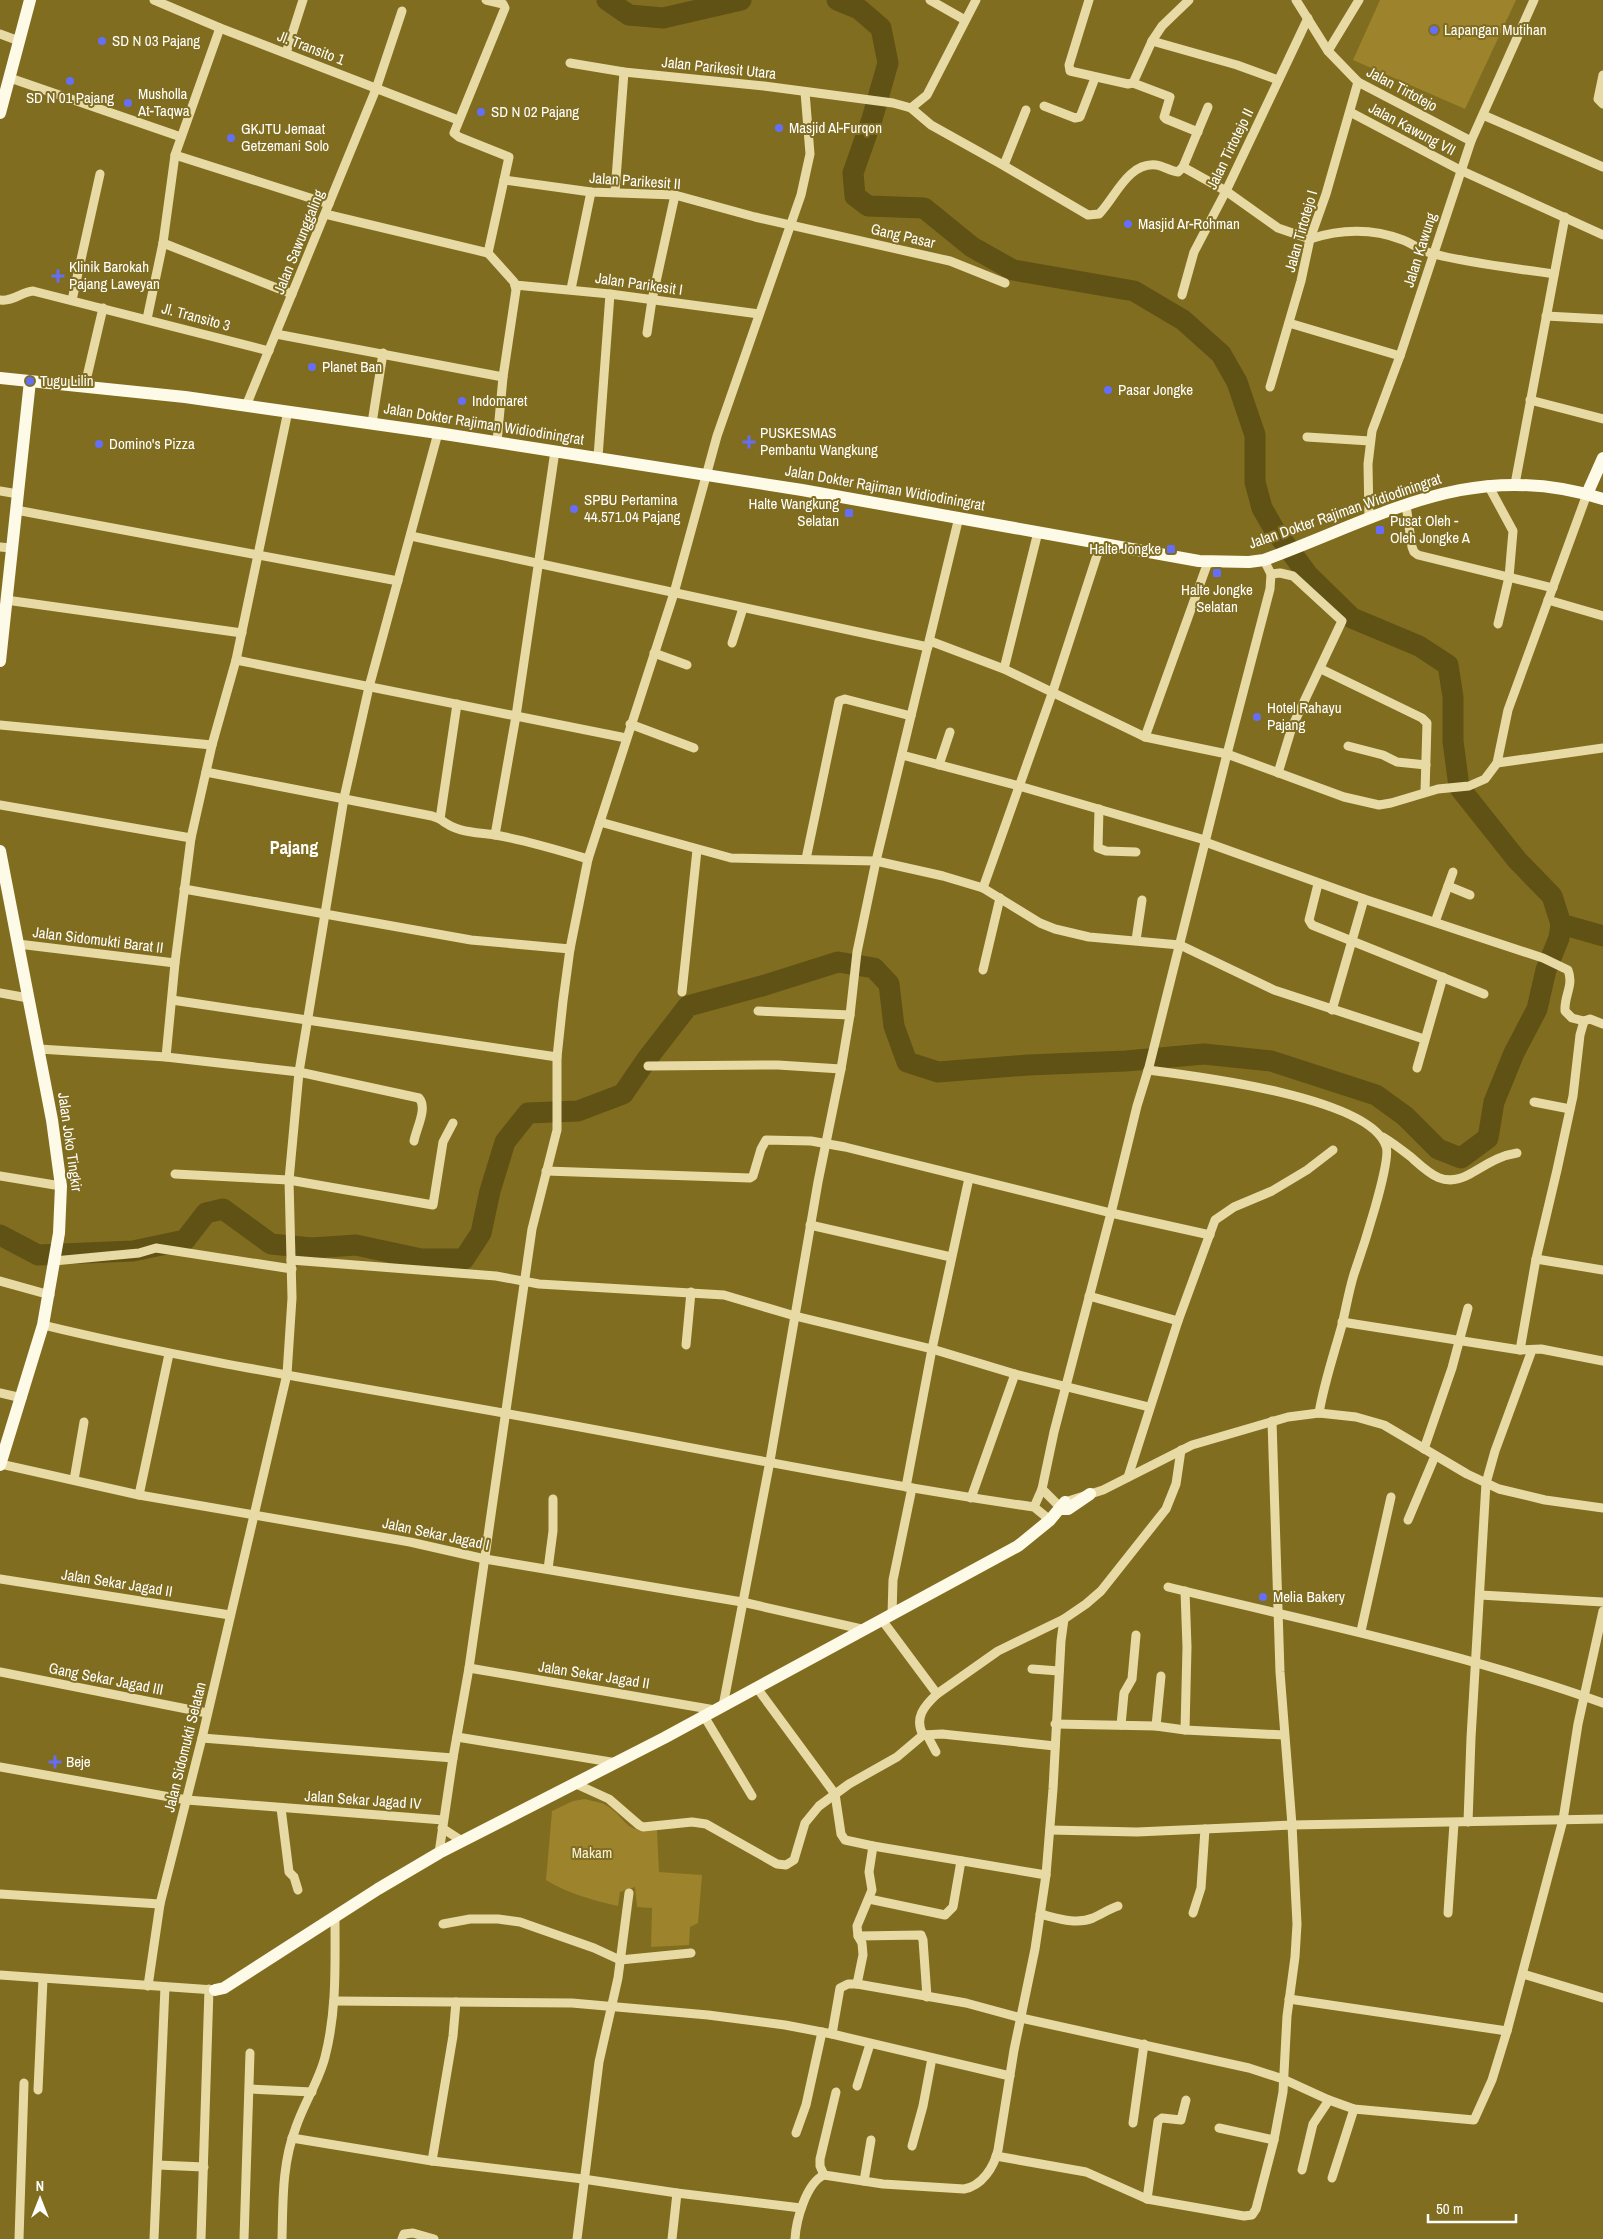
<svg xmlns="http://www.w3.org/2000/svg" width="1603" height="2239" viewBox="0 0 1603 2239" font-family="'Archivo Narrow',sans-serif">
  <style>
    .green { fill: #9c832c }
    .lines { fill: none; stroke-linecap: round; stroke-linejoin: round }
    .river { stroke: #605215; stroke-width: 21 }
    .minor { stroke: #e8daa5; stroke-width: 9 }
    .major { stroke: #fefae8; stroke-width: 12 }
    .poi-dot { fill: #656ef6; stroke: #816d1f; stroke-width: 2 }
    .labels { text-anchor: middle; stroke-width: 4; stroke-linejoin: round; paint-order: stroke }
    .poi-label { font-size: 15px; fill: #fff; stroke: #816d1f; text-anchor: start }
    .street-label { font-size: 15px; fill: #fff; stroke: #816d1f }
    .park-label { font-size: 15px; fill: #f9f2d9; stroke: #816d1f }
    .quarter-label { font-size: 18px; font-weight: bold; fill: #fff; stroke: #816d1f }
  </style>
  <rect width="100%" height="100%" fill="#816d1f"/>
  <g class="green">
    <path d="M1380,0h136l-51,109 -112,-49z"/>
    <path d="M585,1799c6,2 14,3 19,5 26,15 16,29 53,26l2,42 43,3 -4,48 -8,4 -1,18 -38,2 1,-39 -15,-1 -2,-20 -15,5 -2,14c-26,-6 -49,-12 -72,-26l6,-69 21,-10z"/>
  </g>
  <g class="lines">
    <g class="river">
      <path d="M607,0l22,15 34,3 78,-18"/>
      <path d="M837,0l22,9 22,19 7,35 -16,56 -19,54 2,23 13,10 56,2 48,39 41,23 121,21 49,29 38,34 16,28 18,53v47l7,26 12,21 34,46 44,43 67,28 29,19 5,32v44l6,46 58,73 35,36 9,28 42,12"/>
      <path d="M0,1235l38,20 95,-4 52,-11 21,-27 17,-4 48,35 41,4 44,-3 65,14h43l17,-26 9,-42 15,-49 23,-29 50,-2 45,-17 24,-35 41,-53 74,-20 76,-24 36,6 15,16 5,42 13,36 31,10 90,-7 98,-4 78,-7 67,7 105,34 29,21 33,33 23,9 27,-20 6,-36 20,-49 23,-44 9,-39 13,-32 2,-14"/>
    </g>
    <g class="minor">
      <path d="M154,0l66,28 238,92"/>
      <path d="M486,0l17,4 2,4 -51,125 5,4 50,20 -21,96 26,29 2,8 -13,87 -6,65"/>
      <path d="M930,0l35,20"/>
      <path d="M1089,0l-20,65 1,6 58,13 5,-1 37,14 -6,20 2,2 32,13"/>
      <path d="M1296,0l32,51 30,31 113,59"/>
      <path d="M0,34l19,7"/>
      <path d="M1152,41l85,24 41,15"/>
      <path d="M1328,51l31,-51"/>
      <path d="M286,53l17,-53"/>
      <path d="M570,63l54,9 140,14 129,17 18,5 16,-13 49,-95"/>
      <path d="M1603,75l-5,24 5,5"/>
      <path d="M10,78l171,59"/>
      <path d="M1133,83l19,-42 10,-15 27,-26"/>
      <path d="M376,89l26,-78"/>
      <path d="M1044,106l31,12 5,-1 15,-39"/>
      <path d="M911,108l20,17 70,39 87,51 11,-1c16,-16 29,-52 57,-49 8,1 14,6 22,7l5,-5 43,24 52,37 32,11"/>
      <path d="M1350,112l110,58 143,65"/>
      <path d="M1483,115l120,52"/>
      <path d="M175,155l154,49"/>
      <path d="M1004,165l22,-55"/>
      <path d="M1183,167l25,-60"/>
      <path d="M504,180l87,12 84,3 80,22 195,44 55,22"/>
      <path d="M615,192l9,-120"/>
      <path d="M325,214l163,39"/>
      <path d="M1310,239c31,-10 62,-11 93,1 10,4 20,12 31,14 39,10 80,14 120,20"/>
      <path d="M163,243l129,51"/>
      <path d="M515,285l95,9 149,20"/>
      <path d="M571,289l20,-97"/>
      <path d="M1182,295l12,-43 32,-61 82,-173"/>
      <path d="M0,300c13,2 21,-8 33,-9l236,60"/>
      <path d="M72,300l28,-126"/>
      <path d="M1546,316l57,3"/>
      <path d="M147,319l16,-76 12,-88 45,-127"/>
      <path d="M1289,323l111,33"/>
      <path d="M647,333l5,-33 23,-105"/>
      <path d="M276,334l227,43"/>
      <path d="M85,385l18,-77"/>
      <path d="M1270,387l31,-106 9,-42 16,-45 32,-112"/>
      <path d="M1530,400l73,19"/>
      <path d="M246,406l130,-317"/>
      <path d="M372,423l11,-70"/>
      <path d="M1307,437l63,4"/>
      <path d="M598,457l12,-163"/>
      <path d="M1515,484l50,-267"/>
      <path d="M1488,485l25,46 -4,46 -11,47"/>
      <path d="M0,491l18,3"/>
      <path d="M1406,505l6,42 2,5 4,3 135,33"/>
      <path d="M16,510l382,71"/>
      <path d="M1369,518l-1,-54 4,-33 28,-75 71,-215 63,-141"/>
      <path d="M411,536l517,111"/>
      <path d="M0,547l11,1"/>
      <path d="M1271,574l9,-1 13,3 49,45 -50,106 -14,46"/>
      <path d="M6,600l236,33"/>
      <path d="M1548,600l55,16"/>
      <path d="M930,641l74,28 141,68 82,17 117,43 35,8 12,-2 47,-14 31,-3 16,-7 12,-16 11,-53 79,-216"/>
      <path d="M732,643l11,-35"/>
      <path d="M654,653l33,12"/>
      <path d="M236,660l390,78"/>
      <path d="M1004,669l34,-137"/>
      <path d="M1321,669l101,49 5,5 -2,69"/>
      <path d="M457,704l-17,115c17,14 34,13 55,16 30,5 63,15 93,24"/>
      <path d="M630,724l64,24"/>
      <path d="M0,725l212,20"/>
      <path d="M1145,737l63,-175"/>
      <path d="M1348,746l35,9 14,7 29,3"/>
      <path d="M902,755l117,31 186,54"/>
      <path d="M1497,763l106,-15"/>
      <path d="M939,765l11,-33"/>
      <path d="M206,772l226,44 8,3"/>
      <path d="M0,805l191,33"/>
      <path d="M1099,809l-1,39 8,3 30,1"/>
      <path d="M600,822l131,36 145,3 67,15 40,12 57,35 15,6 34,8 91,8 94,45 150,49"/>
      <path d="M495,835l21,-119 39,-265"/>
      <path d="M1205,842l159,57 179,59 25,12c6,16 -4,25 -3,41l7,7 12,3"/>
      <path d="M806,859l33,-158 6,-2 66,17"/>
      <path d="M1318,884l-9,36 3,5 172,69"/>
      <path d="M1448,886l22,9"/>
      <path d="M983,888l70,-197 48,-148"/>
      <path d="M184,889l287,51 99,9"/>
      <path d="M1435,922l18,-50"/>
      <path d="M1136,940l6,-40"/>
      <path d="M18,944l157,19"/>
      <path d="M983,970l17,-72"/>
      <path d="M682,992l15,-142"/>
      <path d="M0,993l28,5"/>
      <path d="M172,1000l385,57"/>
      <path d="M1332,1010l32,-111"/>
      <path d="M758,1011l92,4"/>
      <path d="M1603,1024l-13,-5 -6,2 -4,14 -7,61 -16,74 -21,89 -16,91 21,-1 62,12"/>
      <path d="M39,1049l127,8 133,15 120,26c9,10 -3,31 -5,43"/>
      <path d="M166,1057l9,-94 16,-125 21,-93 24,-85 52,-249"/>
      <path d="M648,1066l130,-1 63,4"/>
      <path d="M1417,1068l26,-91"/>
      <path d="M1148,1070c48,6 221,27 238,76 6,15 -25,108 -32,128 -5,16 -8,34 -12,51 -8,29 -18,58 -23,88"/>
      <path d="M1534,1102l36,7"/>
      <path d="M1383,1137c10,6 19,13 28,20 18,16 32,31 57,18 17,-9 29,-19 49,-22"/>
      <path d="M546,1171l204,7 3,-2 8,-27 5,-9 45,1 34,6 266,66 99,22"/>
      <path d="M175,1174l114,6 144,25 10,-63 10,-19"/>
      <path d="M0,1176l61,10"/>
      <path d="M810,1225l141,32"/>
      <path d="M1536,1259l67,11"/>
      <path d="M291,1260l205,16 43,8 185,11 71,21 137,33 83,25 134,33"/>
      <path d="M54,1261l85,-8 17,-5 136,21"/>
      <path d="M0,1281l50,14"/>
      <path d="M1089,1296l89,25"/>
      <path d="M1342,1322l178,28"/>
      <path d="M43,1325c161,39 325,63 488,93 167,30 335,65 503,89l16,13"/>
      <path d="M686,1345l5,-53"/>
      <path d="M0,1393l22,5"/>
      <path d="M1424,1449l28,-81 16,-60"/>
      <path d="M0,1464l139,31 271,47 75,17 257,43 124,28"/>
      <path d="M1128,1477l50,-156 37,-101 19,-13 38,-16 35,-21 26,-20"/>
      <path d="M74,1480l10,-58"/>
      <path d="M906,1487l26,-138 37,-171"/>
      <path d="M1042,1489l20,20"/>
      <path d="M139,1495l30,-141"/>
      <path d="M971,1498l44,-124"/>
      <path d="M1065,1502l38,-12 89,-45 96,-28 31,-4 37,4 28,8 83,49 32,15 46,11 58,8"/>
      <path d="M1034,1507l8,-18 12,-57 57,-219 26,-107 12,-39 78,-313 43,-165 1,-15 -7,-14"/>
      <path d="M1408,1520l27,-64"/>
      <path d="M548,1569l5,-38v-32"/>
      <path d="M0,1579l230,36"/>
      <path d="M1168,1587c146,36 293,65 435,116"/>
      <path d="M1185,1591l2,56 -2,83"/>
      <path d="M1480,1595l123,7"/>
      <path d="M892,1615l1,-35 19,-92"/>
      <path d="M882,1620l55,74c-13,12 -23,24 -14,41l19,-1 113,12"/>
      <path d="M1361,1631l30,-134"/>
      <path d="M469,1668l246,42"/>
      <path d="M1032,1669l27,2"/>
      <path d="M0,1672l207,41"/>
      <path d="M757,1688l78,106 6,40 4,6 28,6 173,29"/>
      <path d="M937,1694l61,-43 66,-32"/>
      <path d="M723,1706l47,-245 48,-279 23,-113 9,-54 7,-63 19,-91 83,-344"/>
      <path d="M704,1716l48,80"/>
      <path d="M1055,1724l101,2 29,4 99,5"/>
      <path d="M1121,1725l3,-32 8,-14 4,-44"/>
      <path d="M1156,1726l5,-50"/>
      <path d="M927,1735l9,17"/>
      <path d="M457,1737l160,26"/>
      <path d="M202,1738l251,20"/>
      <path d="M0,1767l187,33 256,20"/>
      <path d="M576,1784l33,15 30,26 4,2 49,-5 14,2 71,40 9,1 8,-5 11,-37 14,-17 30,-22 48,-27 26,-22"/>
      <path d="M281,1808l8,64 5,5 4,13"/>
      <path d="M1468,1822l3,-84 15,-255 9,-32 37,-101"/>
      <path d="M442,1828l20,13"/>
      <path d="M1050,1830l87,2 155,-7 311,-6"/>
      <path d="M439,1853l14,-95 16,-90 63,-439 25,-99v-73l6,-56 7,-52 18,-90 86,-266 43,-157 84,-241 9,-41 -5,-62"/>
      <path d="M0,1894l160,10"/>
      <path d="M869,1899l76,16 8,-8 8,-46"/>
      <path d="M1193,1913l8,-25 4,-59"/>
      <path d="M1448,1913l6,-90"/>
      <path d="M1040,1914c17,4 36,11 53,4 9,-4 16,-9 25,-12"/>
      <path d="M443,1924l27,-5h28l22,3 74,26 26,12 71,-7"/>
      <path d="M858,1936l63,-1 2,5 4,57"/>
      <path d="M1523,1974l80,24"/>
      <path d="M0,1975l214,15"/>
      <path d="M857,1984l6,-29 -1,-12 -4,-7 -1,-10 15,-36 -3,-18 4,-26"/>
      <path d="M148,1986l12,-82 42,-166 85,-364 5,-76 -3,-118 10,-108 45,-274 25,-111 69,-254"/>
      <path d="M1289,1999l218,32"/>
      <path d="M334,2001l238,2 136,12 77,10 47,9 178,42"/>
      <path d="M832,2034l8,-46 8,-4h9l109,19 55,15 228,50 34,11 46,21 25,9 120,11 18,-40 15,-49 56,-211 15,-96 25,-113"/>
      <path d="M857,2086l13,-42"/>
      <path d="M250,2089l62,3"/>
      <path d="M38,2090l5,-111"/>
      <path d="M1133,2123l11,-79"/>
      <path d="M1219,2128l55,12"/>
      <path d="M796,2133l10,-28 16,-73"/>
      <path d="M292,2138l140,23 151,18 94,14 124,15"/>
      <path d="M912,2146l11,-40 9,-48"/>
      <path d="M996,2156l90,16 61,27 97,17 8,-1 4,-6 18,-69 9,-48 4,-76 8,-59 2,-33 -5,-99 -12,-153 -8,-251"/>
      <path d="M432,2161l21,-125 3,-34"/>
      <path d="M158,2165l46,2"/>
      <path d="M1302,2170l11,-46 16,-24"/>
      <path d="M824,2175l-4,-9v-7l16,-67"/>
      <path d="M1332,2178l22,-69"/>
      <path d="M864,2181l7,-41"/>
      <path d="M1147,2199l11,-78 4,-3 19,2 5,-20"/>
      <path d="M19,2239l5,-156"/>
      <path d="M154,2239l11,-252"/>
      <path d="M201,2239l8,-250"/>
      <path d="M244,2239l6,-186"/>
      <path d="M282,2239c1,-39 0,-76 14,-112 8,-24 23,-46 29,-70 12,-46 10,-93 10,-140"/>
      <path d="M402,2239l2,-5 9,-1 21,6"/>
      <path d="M577,2239l22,-177 19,-84 11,-85"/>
      <path d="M672,2239l5,-46"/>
      <path d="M795,2239c1,-18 11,-56 29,-64l59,9 81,5c18,-3 30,-22 34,-39l16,-100 21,-101 11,-74 7,-86 8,-148 3,-22 22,-15 15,-13 65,-82 10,-25 5,-34"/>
    </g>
    <g class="major">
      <path d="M0,113l30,-113"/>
      <path d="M0,378l185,19 253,36 364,57 397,71 50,1 15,-2c118,-43 208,-103 339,-61"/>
      <path d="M1587,494l16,-36"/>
      <path d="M0,661l30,-280"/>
      <path d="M0,851l52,269 9,66 -2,47 -16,92 -43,140"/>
      <path d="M1062,1509h6l22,-15"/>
      <path d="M215,1990l9,-2 154,-99 61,-36 225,-115 354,-192 32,-26 15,-18"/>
    </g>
  </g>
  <g class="poi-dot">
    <circle cx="1434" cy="30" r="5"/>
    <circle cx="102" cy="41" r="5"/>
    <circle cx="70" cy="81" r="5"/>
    <circle cx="128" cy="103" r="5"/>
    <circle cx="481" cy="112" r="5"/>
    <circle cx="779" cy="128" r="5"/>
    <circle cx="231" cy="138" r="5"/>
    <circle cx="1128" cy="224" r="5"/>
    <path d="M55.5 268.5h5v5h5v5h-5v5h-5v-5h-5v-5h5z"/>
    <circle cx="312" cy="367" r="5"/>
    <circle cx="30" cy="381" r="5"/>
    <circle cx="1108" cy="390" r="5"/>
    <circle cx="462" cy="401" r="5"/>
    <path d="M746.5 434.5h5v5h5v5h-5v5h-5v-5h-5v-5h5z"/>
    <circle cx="99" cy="444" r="5"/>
    <circle cx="574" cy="509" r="5"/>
    <rect x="844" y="508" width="10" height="10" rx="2.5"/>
    <rect x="1375" y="525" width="10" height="10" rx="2.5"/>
    <rect x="1166" y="544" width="10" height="10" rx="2.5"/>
    <rect x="1212" y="568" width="10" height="10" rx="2.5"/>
    <circle cx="1257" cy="717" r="5"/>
    <circle cx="1263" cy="1597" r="5"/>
    <path d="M52.5 1754.5h5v5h5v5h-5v5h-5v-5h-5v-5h5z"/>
  </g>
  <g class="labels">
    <g class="poi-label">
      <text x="1444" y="35">Lapangan Mutihan</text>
      <text x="112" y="46">SD N 03 Pajang</text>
      <text x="138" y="99">Musholla<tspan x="138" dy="17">At-Taqwa</tspan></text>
      <text x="70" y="103" text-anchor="middle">SD N 01 Pajang</text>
      <text x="491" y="117">SD N 02 Pajang</text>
      <text x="789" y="133">Masjid Al-Furqon</text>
      <text x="241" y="134">GKJTU Jemaat<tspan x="241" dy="17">Getzemani Solo</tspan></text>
      <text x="1138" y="229">Masjid Ar-Rohman</text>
      <text x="69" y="272">Klinik Barokah<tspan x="69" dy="17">Pajang Laweyan</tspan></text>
      <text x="322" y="372">Planet Ban</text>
      <text x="40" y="386">Tugu Lilin</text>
      <text x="1118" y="395">Pasar Jongke</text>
      <text x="472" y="406">Indomaret</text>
      <text x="760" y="438">PUSKESMAS<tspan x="760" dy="17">Pembantu Wangkung</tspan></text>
      <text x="109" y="449">Domino's Pizza</text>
      <text x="584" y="505">SPBU Pertamina<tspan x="584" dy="17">44.571.04 Pajang</tspan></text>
      <text x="839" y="509" text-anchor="end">Halte Wangkung<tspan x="839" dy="17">Selatan</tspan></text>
      <text x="1390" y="526">Pusat Oleh -<tspan x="1390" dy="17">Oleh Jongke A</tspan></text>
      <text x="1161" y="554" text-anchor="end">Halte Jongke</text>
      <text x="1217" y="595" text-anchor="middle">Halte Jongke<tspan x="1217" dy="17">Selatan</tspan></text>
      <text x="1267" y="713">Hotel Rahayu<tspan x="1267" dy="17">Pajang</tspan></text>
      <text x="1273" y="1602">Melia Bakery</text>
      <text x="66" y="1767">Beje</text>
    </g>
    <g class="street-label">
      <text transform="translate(311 48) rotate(21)" y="5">Jl. Transito 1</text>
      <text transform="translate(719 68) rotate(6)" y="5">Jalan Parikesit Utara</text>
      <text transform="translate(1402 89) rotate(28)" y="5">Jalan Tirtotejo</text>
      <text transform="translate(1412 129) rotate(28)" y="5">Jalan Kawung VII</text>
      <text transform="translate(1230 149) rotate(-64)" y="5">Jalan Tirtotejo II</text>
      <text transform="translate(635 181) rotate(4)" y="5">Jalan Parikesit II</text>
      <text transform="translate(1301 231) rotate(-74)" y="5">Jalan Tirtotejo I</text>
      <text transform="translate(903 236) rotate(13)" y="5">Gang Pasar</text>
      <text transform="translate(299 242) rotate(-68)" y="5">Jalan Sawunggaling</text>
      <text transform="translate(1420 250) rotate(-72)" y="5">Jalan Kawung</text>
      <text transform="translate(639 284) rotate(8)" y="5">Jalan Parikesit I</text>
      <text transform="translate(196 317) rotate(15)" y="5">Jl. Transito 3</text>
      <text transform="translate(484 424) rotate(9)" y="5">Jalan Dokter Rajiman Widiodiningrat</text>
      <text transform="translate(885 488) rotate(10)" y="5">Jalan Dokter Rajiman Widiodiningrat</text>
      <text transform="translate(1345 511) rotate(-19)" y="5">Jalan Dokter Rajiman Widiodiningrat</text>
      <text transform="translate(98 940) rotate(7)" y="5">Jalan Sidomukti Barat II</text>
      <text transform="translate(70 1142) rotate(82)" y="5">Jalan Joko Tingkir</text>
      <text transform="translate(436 1534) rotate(12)" y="5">Jalan Sekar Jagad I</text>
      <text transform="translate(117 1583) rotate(9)" y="5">Jalan Sekar Jagad II</text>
      <text transform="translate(594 1675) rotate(9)" y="5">Jalan Sekar Jagad II</text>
      <text transform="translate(106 1679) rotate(11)" y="5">Gang Sekar Jagad III</text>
      <text transform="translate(185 1747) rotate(-76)" y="5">Jalan Sidomukti Selatan</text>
      <text transform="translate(363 1800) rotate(4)" y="5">Jalan Sekar Jagad IV</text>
    </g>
    <g class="park-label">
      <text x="592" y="1858">Makam</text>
    </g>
    <g class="quarter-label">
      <text x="294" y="854">Pajang</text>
    </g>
  </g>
  <g transform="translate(40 2199)" stroke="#816d1f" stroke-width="4" paint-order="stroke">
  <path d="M0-4L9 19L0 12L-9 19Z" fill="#ffffff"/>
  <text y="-8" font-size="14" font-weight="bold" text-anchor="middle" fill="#ffffff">N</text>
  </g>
  <path d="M1428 2214v8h88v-8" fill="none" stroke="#ffffff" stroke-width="2.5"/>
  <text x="1436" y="2214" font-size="15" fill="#ffffff" stroke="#816d1f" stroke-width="4" paint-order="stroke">50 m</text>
</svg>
